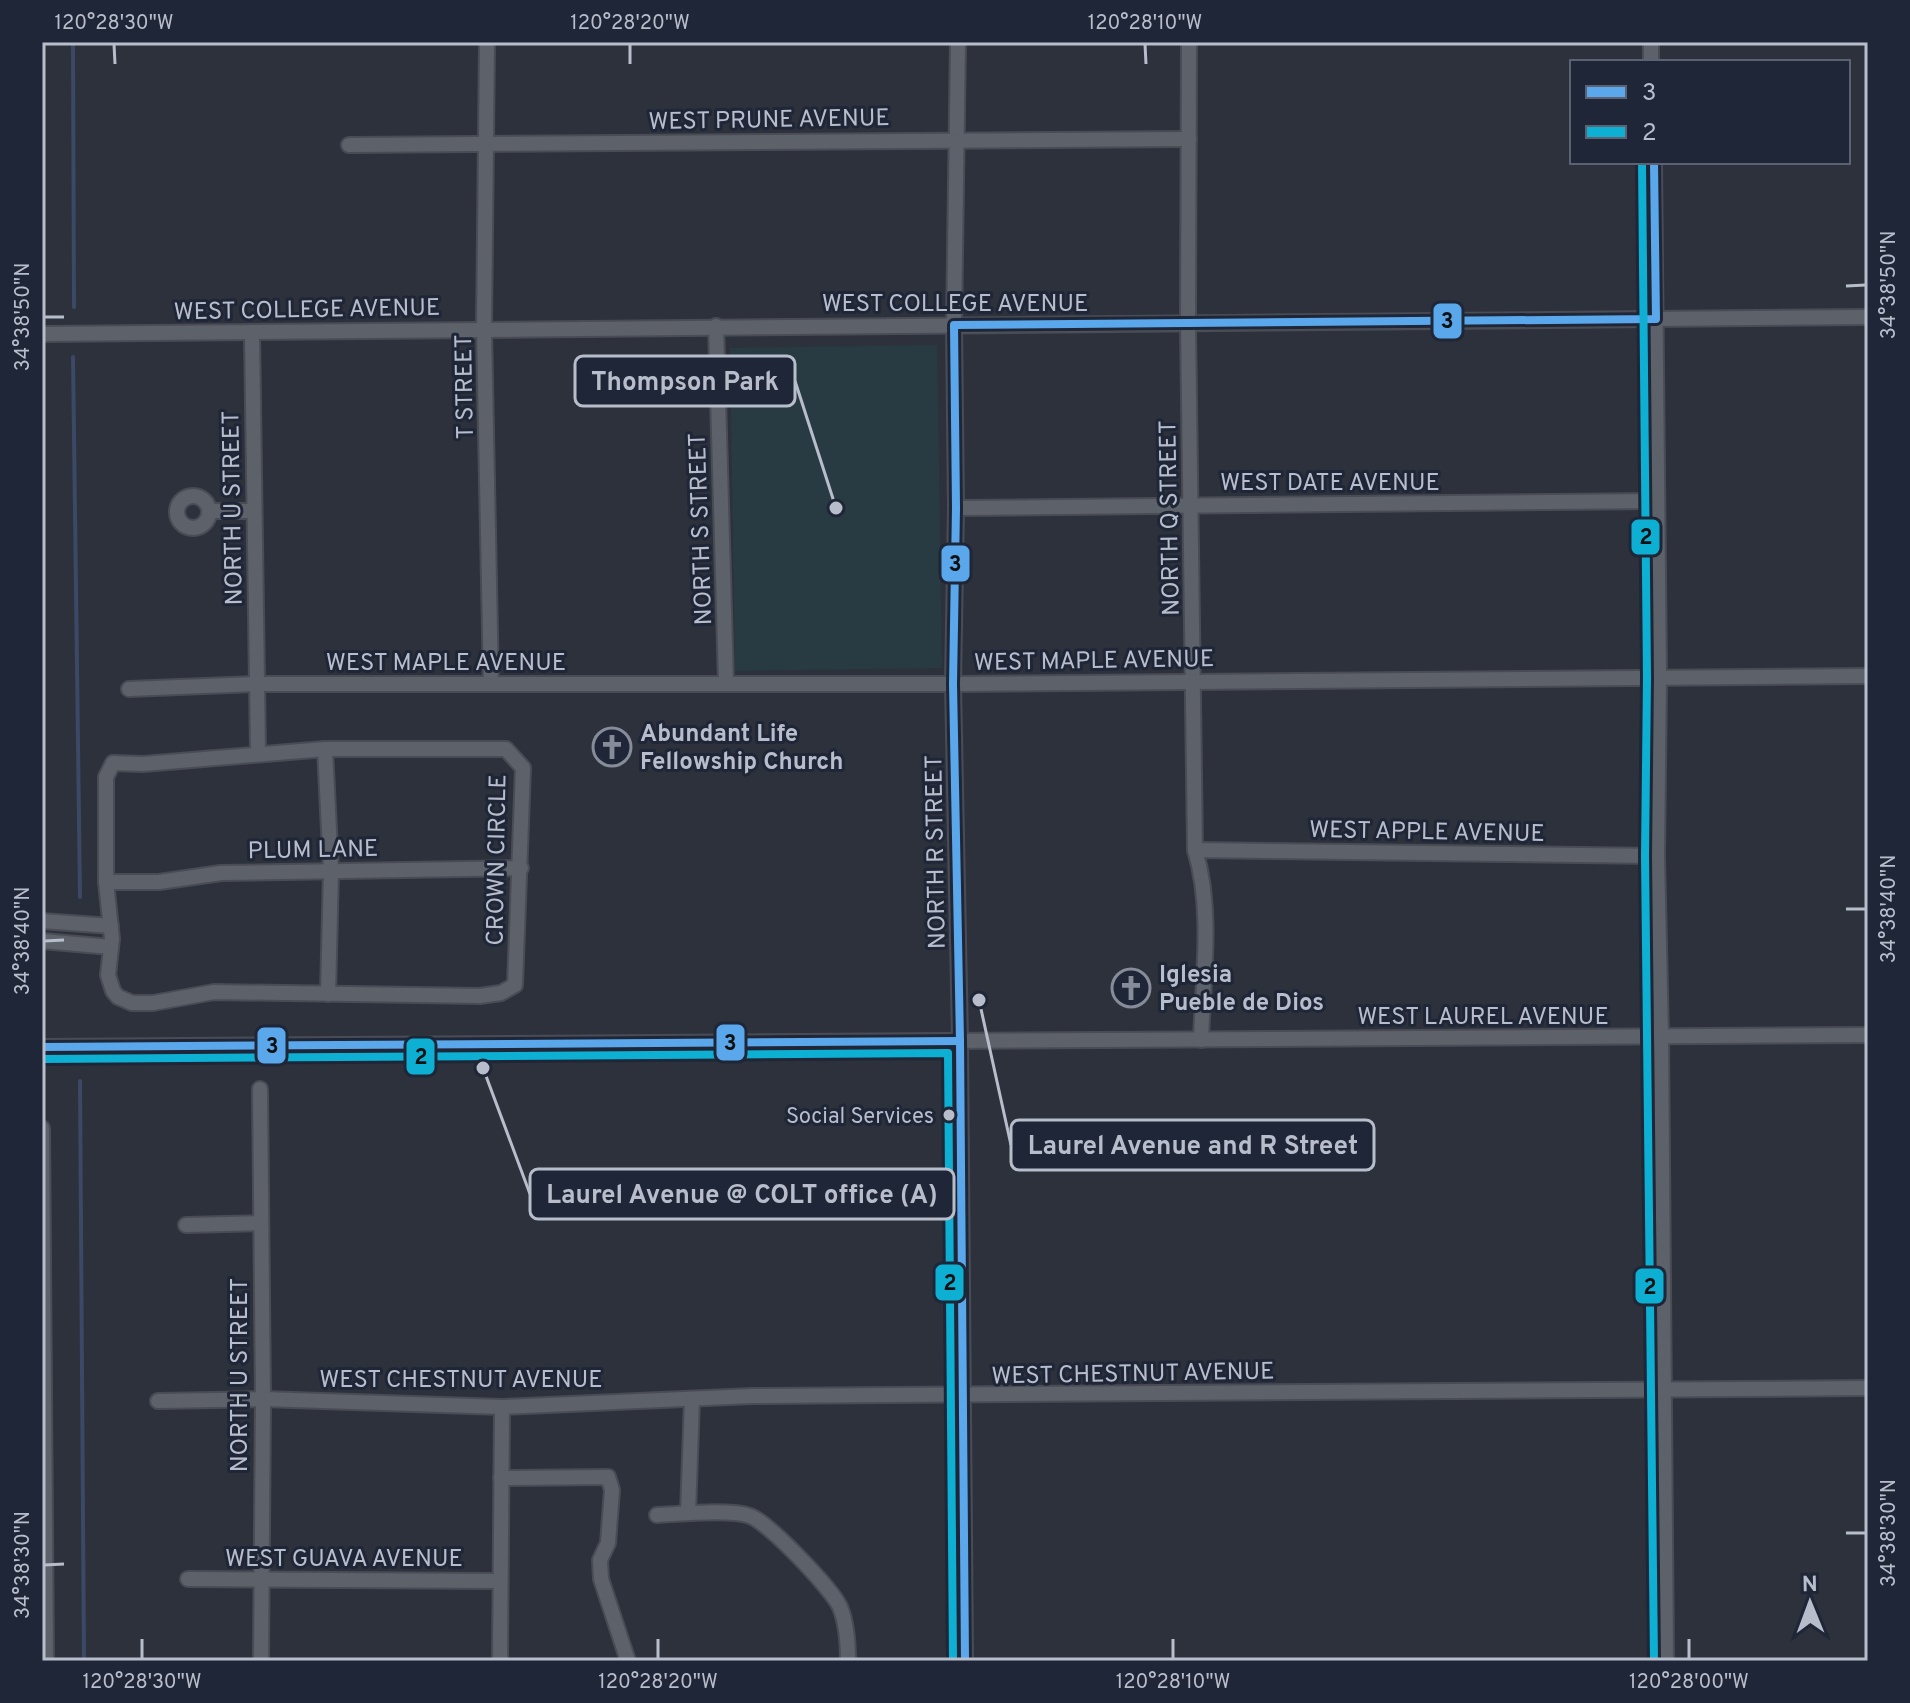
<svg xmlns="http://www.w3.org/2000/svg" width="1910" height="1703" viewBox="0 0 1910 1703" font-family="Overpass,sans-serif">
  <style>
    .green { fill: #293b42 }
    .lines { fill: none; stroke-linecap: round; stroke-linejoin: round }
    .stream { stroke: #3b4966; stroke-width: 4 }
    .minor-casing { stroke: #494c55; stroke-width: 18 }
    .minor { stroke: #5d616a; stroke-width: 14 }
    .bus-1-casing { stroke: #1f2637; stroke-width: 14 }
    .bus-2-casing { stroke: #1f2637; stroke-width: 14 }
    .bus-1 { stroke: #5aa8eb; stroke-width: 8 }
    .bus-2 { stroke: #0dafd3; stroke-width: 8 }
    .ticks { fill: none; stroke: #b8bdcc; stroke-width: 3 }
    .bus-dot { fill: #b8bdcc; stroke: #1f2637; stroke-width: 3 }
    .labels { text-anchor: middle; stroke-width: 6; stroke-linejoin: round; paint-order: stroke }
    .bus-label { font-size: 22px; fill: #b8bdcc; stroke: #1f2637; text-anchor: end }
    .street-label { font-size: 24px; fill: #b8bdcc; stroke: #1f2637 }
    .poi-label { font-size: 24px; font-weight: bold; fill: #b8bdcc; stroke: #1f2637; text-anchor: start }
    .leader { fill: none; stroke: #b8bdcc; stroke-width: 3 }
    .callout-dot { fill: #b8bdcc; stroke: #1f2637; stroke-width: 3 }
    .callout { fill: #1f2637; stroke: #b8bdcc; stroke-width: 3 }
    .callout-label { font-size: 26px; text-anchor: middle; font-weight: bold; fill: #b8bdcc }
    .line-badge { stroke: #1f2637; stroke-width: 3 }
    .pale-badge-label { font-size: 22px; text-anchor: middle; font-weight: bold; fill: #111 }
    .neatline { fill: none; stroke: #b8bdcc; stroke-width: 3 }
    .ticks-label { font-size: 20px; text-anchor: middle; fill: #b8bdcc }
  </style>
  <rect width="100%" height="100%" fill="#2c313c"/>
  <path class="green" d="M937,345l5,323 -207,3 -5,-323z"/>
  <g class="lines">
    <g class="stream">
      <path d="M73,42l1,265"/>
      <path d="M73,357l7,540"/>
      <path d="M80,1081l4,580"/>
    </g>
    <defs>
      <g id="minor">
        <path d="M487,42l-3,287 7,355"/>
        <path d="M958,42l-4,283 2,183 -3,176 7,357 5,620"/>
        <path d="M1189,42l-1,282 7,526c18,59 8,128 6,190"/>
        <path d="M1651,42v20"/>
        <path d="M349,145l840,-6"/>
        <path d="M1654,162l5,516 -2,178 4,180 5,625"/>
        <path d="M716,326l10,356"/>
        <path d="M252,332l6,421"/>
        <path d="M42,334l1826,-17"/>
        <circle cx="193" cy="512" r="16"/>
        <path d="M956,508l700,-7"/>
        <path d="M209,511h45"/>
        <path d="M129,689l126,-5h698l915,-8"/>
        <path d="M325,749h181l17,19 -8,217 -14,8 -21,3 -266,-4 -61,11h-21l-14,-6 -5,-6 -5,-16 4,-36 -6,-57v-105l7,-14 30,1z"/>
        <path d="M325,749l6,122 -3,123"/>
        <path d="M1195,850l462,6"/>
        <path d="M106,882h53l62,-9 300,-5"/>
        <path d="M42,921l69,5"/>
        <path d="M42,941l69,6"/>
        <path d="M42,1047l1826,-12"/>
        <path d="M260,1089l3,310 -2,262"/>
        <path d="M42,1128l4,533"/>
        <path d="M186,1225l75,-2"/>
        <path d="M158,1401l105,-2 239,8 250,-11 1116,-8"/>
        <path d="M501,1478l107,-1 4,13 -4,53 -8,17 1,19 27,82"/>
        <path d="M688,1513l4,-113"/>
        <path d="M657,1515c23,-1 73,-6 93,1 18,6 82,73 90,91 7,17 8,35 8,54"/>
        <path d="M188,1579l312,2"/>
        <path d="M500,1661l2,-254"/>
      </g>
    </defs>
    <use href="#minor" class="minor-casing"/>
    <use href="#minor" class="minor"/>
    <defs>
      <g id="bus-1">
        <path d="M42,1047l918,-6"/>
        <path d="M965,1661l-5,-620 -7,-357 3,-176 -2,-183 702,-6 -2,-157"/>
      </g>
      <g id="bus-2">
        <path d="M1642,162l5,516 -2,178 9,805"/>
        <path d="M42,1059l906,-6 5,608"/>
      </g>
    </defs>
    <use href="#bus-1" class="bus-1-casing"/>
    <use href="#bus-2" class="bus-2-casing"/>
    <use href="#bus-1" class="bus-1"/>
    <use href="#bus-2" class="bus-2"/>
  </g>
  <path class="ticks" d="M114,44l1,20M630,44v20M1145,44l1,20M1846,286l20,-1M44,317h20M1846,909h20M44,941l20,-1M1846,1533h20M44,1565l20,-1M142,1639v20M658,1639v20M1173,1639v20M1689,1639v20"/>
  <defs>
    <symbol id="church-ring" viewBox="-11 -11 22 22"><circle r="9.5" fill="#1f2637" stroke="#878c9a" stroke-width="1.5"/><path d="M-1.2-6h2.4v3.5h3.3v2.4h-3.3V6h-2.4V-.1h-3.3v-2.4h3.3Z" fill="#878c9a"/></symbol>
  </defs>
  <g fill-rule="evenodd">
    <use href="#church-ring" x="590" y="725" width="44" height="44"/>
    <use href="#church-ring" x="1109" y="966" width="44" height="44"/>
  </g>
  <circle class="bus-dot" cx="949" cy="1115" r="7"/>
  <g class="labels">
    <g class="bus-label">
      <text x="934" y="1123">Social Services</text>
    </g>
    <g class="street-label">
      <text transform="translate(769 119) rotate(-1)" y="8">WEST PRUNE AVENUE</text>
      <text x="955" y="311">WEST COLLEGE AVENUE</text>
      <text transform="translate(307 309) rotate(-1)" y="8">WEST COLLEGE AVENUE</text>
      <text transform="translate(464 387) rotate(-91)" y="8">T STREET</text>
      <text x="1330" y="490">WEST DATE AVENUE</text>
      <text transform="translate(232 508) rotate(-91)" y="8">NORTH U STREET</text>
      <text transform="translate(1169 518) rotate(-91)" y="8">NORTH Q STREET</text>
      <text transform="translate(700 529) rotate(-92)" y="8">NORTH S STREET</text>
      <text transform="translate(1094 660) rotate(-1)" y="8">WEST MAPLE AVENUE</text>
      <text x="446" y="670">WEST MAPLE AVENUE</text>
      <text transform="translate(1427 831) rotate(1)" y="8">WEST APPLE AVENUE</text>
      <text transform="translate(313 849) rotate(-1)" y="8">PLUM LANE</text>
      <text transform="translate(935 852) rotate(-91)" y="8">NORTH R STREET</text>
      <text transform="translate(496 860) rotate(-89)" y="8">CROWN CIRCLE</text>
      <text x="1483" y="1024">WEST LAUREL AVENUE</text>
      <text transform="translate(1133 1373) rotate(-1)" y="8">WEST CHESTNUT AVENUE</text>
      <text transform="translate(239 1375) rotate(-90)" y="8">NORTH U STREET</text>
      <text x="461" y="1387">WEST CHESTNUT AVENUE</text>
      <text x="344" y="1566">WEST GUAVA AVENUE</text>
    </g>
    <g class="poi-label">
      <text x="640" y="741">Abundant Life<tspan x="640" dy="28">Fellowship Church</tspan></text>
      <text x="1159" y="982">Iglesia<tspan x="1159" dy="28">Pueble de Dios</tspan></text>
    </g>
  </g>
  <path class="leader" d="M836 508L795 381M979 1000L1011 1145M483 1068L530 1194"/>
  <g class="callout-dot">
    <circle cx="836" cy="508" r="8"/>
    <circle cx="979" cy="1000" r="8"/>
    <circle cx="483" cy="1068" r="8"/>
  </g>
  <g class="callout">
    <rect x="575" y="356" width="220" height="50" rx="8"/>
    <rect x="1011" y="1120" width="363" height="50" rx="8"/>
    <rect x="530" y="1169" width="424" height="50" rx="8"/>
  </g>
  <g class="callout-label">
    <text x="685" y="390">Thompson Park</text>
    <text x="1193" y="1154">Laurel Avenue and R Street</text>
    <text x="742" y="1203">Laurel Avenue @ COLT office (A)</text>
  </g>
  <g class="line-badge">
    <rect x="1432" y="302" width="31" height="38" rx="8" fill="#5aa8eb"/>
    <rect x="1630" y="518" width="31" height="38" rx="8" fill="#0dafd3"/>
    <rect x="940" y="544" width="31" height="39" rx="8" fill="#5aa8eb"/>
    <rect x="715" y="1023" width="31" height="39" rx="8" fill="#5aa8eb"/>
    <rect x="256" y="1026" width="31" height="39" rx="8" fill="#5aa8eb"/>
    <rect x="405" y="1037" width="31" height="39" rx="8" fill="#0dafd3"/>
    <rect x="934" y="1263" width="31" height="39" rx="8" fill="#0dafd3"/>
    <rect x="1634" y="1267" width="31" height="38" rx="8" fill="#0dafd3"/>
  </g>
  <g class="pale-badge-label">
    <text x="1447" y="328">3</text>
    <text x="1646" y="544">2</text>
    <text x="955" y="571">3</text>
    <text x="730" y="1050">3</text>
    <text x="272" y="1053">3</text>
    <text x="421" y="1064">2</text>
    <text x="950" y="1290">2</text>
    <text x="1650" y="1294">2</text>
  </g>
  <rect width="1910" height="1703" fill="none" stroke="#1f2637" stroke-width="88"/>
  <rect x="1570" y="60" width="280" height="104" fill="#1f2637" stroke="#5c6273" stroke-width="2"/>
  <rect x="1586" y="86" width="40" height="12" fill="#5aa8eb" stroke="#5c6273" stroke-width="2"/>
  <text x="1642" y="100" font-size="24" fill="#b8bdcc">3</text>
  <rect x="1586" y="126" width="40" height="12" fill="#0dafd3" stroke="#5c6273" stroke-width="2"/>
  <text x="1642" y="140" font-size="24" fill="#b8bdcc">2</text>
  <g transform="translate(1810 1603) rotate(359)" stroke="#1f2637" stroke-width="6" paint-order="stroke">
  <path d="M0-6L14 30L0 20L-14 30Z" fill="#b8bdcc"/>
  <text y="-12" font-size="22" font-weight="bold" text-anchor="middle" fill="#b8bdcc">N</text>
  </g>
  <rect x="44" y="44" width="1822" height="1615" class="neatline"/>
  <g class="ticks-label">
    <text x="114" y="29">120°28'30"W</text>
    <text x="630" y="29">120°28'20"W</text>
    <text x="1145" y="29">120°28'10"W</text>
    <text transform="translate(1888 285) rotate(-90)" y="7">34°38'50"N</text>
    <text transform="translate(22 317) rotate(-90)" y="7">34°38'50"N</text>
    <text transform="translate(1888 909) rotate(-90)" y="7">34°38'40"N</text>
    <text transform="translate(22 941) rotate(-90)" y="7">34°38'40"N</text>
    <text transform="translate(1888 1533) rotate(-90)" y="7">34°38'30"N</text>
    <text transform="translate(22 1565) rotate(-90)" y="7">34°38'30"N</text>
    <text x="142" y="1688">120°28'30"W</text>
    <text x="658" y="1688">120°28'20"W</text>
    <text x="1173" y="1688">120°28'10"W</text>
    <text x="1689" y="1688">120°28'00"W</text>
  </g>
</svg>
